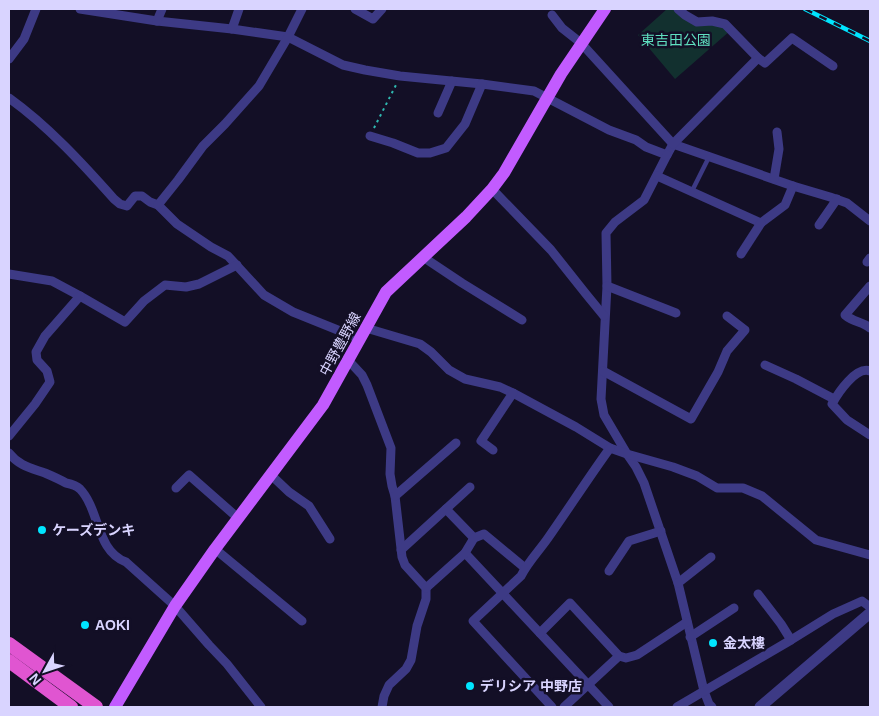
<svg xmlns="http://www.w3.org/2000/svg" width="879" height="716" viewBox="0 0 879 716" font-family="Arial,'Noto Sans JP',sans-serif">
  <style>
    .green { fill: #12302f }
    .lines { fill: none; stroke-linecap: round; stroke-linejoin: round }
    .path { stroke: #2fb8b0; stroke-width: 2; stroke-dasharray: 2.5 4; stroke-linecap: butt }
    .service { stroke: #3d3a85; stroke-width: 4.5 }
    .minor { stroke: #3d3a85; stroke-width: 9 }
    .tertiary { stroke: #3d3a85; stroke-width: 11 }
    .primary { stroke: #c25bff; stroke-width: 12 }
    .trunk { stroke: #e055d1; stroke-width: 14 }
    .rail-casing { stroke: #00e5ff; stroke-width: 4.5 }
    .rail { stroke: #130f26; stroke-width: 2.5; stroke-dasharray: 8; stroke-linecap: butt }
    .poi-dot { fill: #00e5ff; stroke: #130f26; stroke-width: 2 }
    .labels { text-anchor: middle; stroke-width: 5; stroke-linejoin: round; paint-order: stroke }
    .park-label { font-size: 14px; fill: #5fe0c0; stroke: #130f26 }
    .street-label { font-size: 14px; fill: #d9d4ff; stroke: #130f26 }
    .poi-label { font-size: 14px; font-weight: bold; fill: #d9d4ff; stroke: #130f26; text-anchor: start }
  </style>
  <rect width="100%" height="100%" fill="#130f26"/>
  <path class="green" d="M667,9h11l7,6 46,15 -56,49 -37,-44z"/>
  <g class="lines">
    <path class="path" d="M374,128l23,-45"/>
    <path class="service" d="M692,191l17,-34"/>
    <g class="minor">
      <path d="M80,9l77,12 75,8 56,8 55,28 22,5 35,6 82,8 52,7 75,39 27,10 10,7 21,8 6,-11 120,42 37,11 17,6 23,18"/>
      <path d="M355,9l18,10 9,-10"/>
      <path d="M678,9l7,6 12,7 15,-1 13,3 33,34"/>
      <path d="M552,15l10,13 19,15 92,101 85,-86 7,5 27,-25 41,28"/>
      <path d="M157,21l5,-12"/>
      <path d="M232,29l7,-20"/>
      <path d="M9,59l15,-20 12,-30"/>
      <path d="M9,98c39,28 73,65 105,101l6,5 7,2 8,-10h7l8,6 8,3 19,19 34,23 17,9 36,39 29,17 67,27"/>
      <path d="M438,113l14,-32"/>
      <path d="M370,136l23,7 25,10h12l16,-5 19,-24 17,-40"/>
      <path d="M667,155l-23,45 -29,22 -9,11 1,53 -6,113 3,16 23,39 9,13 8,16 34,100 26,108 5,13 3,3"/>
      <path d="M657,176l104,47 24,-18 8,-19"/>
      <path d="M774,179l5,-30 -2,-17"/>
      <path d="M492,189l59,61 35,44 18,22"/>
      <path d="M158,205l20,-25 25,-34 22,-22 34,-38 29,-49 14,-28"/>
      <path d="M819,225l18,-26"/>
      <path d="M741,254l20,-31"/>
      <path d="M423,257l39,26 60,37"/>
      <path d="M867,262l3,-4"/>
      <path d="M9,274l43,7 28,15 45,26 19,-21 21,-16 21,2 13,-3 38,-19"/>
      <path d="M607,286l69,27"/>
      <path d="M870,286l-25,29c8,7 18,7 25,13"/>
      <path d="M366,328l54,16 11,8 18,18 16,9 35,8 13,6 63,34 34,21 17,6 46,13 24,9 20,12h26l19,8 54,44 54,15"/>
      <path d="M348,360l14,15 5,10 24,63 -1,26 2,12 3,10 7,61 3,8 21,23v11l-9,27 -6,34 -5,9 -17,16 -5,11 -2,11"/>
      <path d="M765,365l31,14 38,20"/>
      <path d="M603,371l88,48 27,-47 9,-21 18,-21 -18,-14"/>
      <path d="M870,371c-14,-5 -32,22 -38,33l15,16 23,15"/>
      <path d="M9,436l26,-32 15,-22 -3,-11 -10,-11 -1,-8 9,-16 35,-40"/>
      <path d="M493,450l-12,-9 32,-48"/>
      <path d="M9,453c10,13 22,15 36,20 7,3 14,6 21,10 5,1 11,3 14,6 20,21 16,62 46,73l49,44 34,39 18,19 34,43"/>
      <path d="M271,475l18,17 20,14 21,33"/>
      <path d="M176,488l13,-13 49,43"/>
      <path d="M395,496l61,-53"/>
      <path d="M446,509l28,29"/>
      <path d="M215,549l87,72"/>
      <path d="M401,550l69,-63"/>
      <path d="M465,553l144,154"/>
      <path d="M609,571l20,-30 32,-10"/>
      <path d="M678,583l33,-26"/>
      <path d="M426,588l39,-35 9,-15 10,-4 41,34"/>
      <path d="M758,594l23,30 10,16"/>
      <path d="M540,633l30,-30 49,53 7,2 11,-3 50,-33"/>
      <path d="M690,637l44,-29"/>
      <path d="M552,707l-79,-86 48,-45c7,-14 18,-25 27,-38 21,-30 41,-61 62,-90"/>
      <path d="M564,707l55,-51"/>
      <path d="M677,707l114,-67 42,-26 29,-13 8,6"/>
    </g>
    <path class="tertiary" d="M760,707l110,-94"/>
    <path class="primary" d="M115,707l60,-101 40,-57 108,-144 63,-113 80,-75 26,-28 12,-16 57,-99 44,-65"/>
    <g class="trunk">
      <path d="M9,644l87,63"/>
      <path d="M9,661l62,46"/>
    </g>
    <defs>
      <path id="rail" d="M805,9l65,32"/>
    </defs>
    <use href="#rail" class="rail-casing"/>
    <use href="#rail" class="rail"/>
  </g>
  <g class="poi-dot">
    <circle cx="42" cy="530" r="5"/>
    <circle cx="85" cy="625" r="5"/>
    <circle cx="713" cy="643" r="5"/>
    <circle cx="470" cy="686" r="5"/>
  </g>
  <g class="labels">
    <g class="park-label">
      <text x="676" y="45">東吉田公園</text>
    </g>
    <g class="street-label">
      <text transform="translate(340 344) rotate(-61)" y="5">中野豊野線</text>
    </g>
    <g class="poi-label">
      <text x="52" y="535">ケーズデンキ</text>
      <text x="95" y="630">AOKI</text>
      <text x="723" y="648">金太樓</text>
      <text x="480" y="691">デリシア 中野店</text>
    </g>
  </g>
  <rect width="879" height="716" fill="none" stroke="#d9d4ff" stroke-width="20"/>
  <g transform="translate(45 671) rotate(230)" stroke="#130f26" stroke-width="4" paint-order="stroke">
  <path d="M0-4L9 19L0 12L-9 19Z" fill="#d9d4ff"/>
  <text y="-8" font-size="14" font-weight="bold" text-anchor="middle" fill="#d9d4ff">N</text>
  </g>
</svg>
